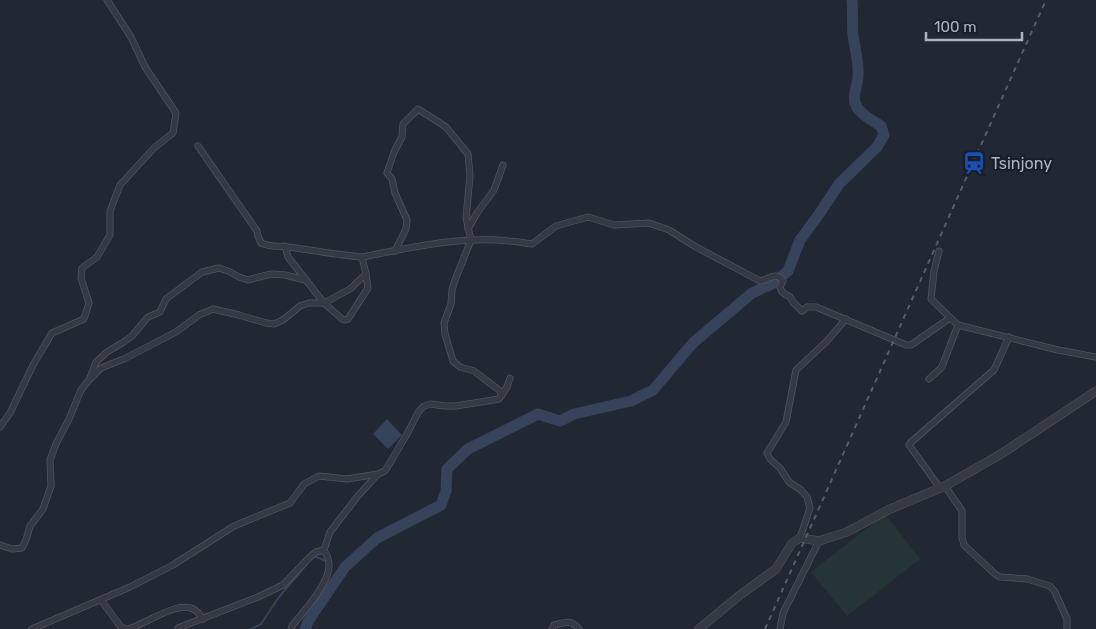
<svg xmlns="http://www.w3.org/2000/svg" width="1096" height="629" viewBox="0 0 1096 629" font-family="Rubik,sans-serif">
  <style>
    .green { fill: #253537 }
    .water { fill: #37435b }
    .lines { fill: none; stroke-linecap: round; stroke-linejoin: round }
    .stream { stroke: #37435b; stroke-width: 2 }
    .river { stroke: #37435b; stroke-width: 11 }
    .minor-casing { stroke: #515662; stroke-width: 7 }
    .tertiary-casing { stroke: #515662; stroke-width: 9 }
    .minor { stroke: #343944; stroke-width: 5.5 }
    .tertiary { stroke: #343944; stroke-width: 8 }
    .rail { stroke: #565d6b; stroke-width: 2; stroke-dasharray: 5 5; stroke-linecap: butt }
    .labels { text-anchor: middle; stroke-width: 4.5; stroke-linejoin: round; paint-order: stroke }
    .poi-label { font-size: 16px; fill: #aeb3c1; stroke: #191e29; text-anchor: start }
  </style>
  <rect width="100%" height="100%" fill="#212733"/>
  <path class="green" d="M885,514l35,45 -73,57 -36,-44z"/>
  <path class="water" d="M387,419l15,16 -14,14 -15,-15z"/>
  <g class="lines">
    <g class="stream">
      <path d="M314,556l12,5"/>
      <path d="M251,629l10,-5 18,-27 28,-33"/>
    </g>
    <path class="river" d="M305,629l4,-9 36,-53 32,-29 64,-33 5,-14 1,-22 21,-20 70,-35 22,7 14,-7 57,-13 22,-11 40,-47 59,-50 20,-9 16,-13 12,-31 20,-27 19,-29 38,-37 7,-12 -3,-9c-9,-6 -22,-12 -26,-23 -2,-8 2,-18 3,-26 1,-15 -3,-28 -5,-42 -1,-12 0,-24 -1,-35"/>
    <defs>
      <g id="minor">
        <path d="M198,146l59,85 1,5 3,7c11,5 16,2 27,4 24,3 49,8 74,10l4,17 2,14 -20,31 -3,1 -3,-1 -18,-16 -36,-46 -3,-11"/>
        <path d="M468,229l9,-16 17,-23 9,-25"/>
        <path d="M395,251l11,-22 1,-9 -12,-27 -3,-14 -5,-6 7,-21 8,-15 1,-13 15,-15 28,18 22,27 2,22 -4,42 5,22 -16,40 -3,10 -1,14 -7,19 1,11 8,27 7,6 14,4 25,19 3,5"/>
        <path d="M939,251l-5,20 -3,28 27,26 100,25 38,7"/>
        <path d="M362,257c47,-9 98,-21 147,-16 7,0 15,2 23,3l24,-18 32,-9 26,8 35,-2 20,7 27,17 64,34c11,-2 15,-10 23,0l-3,6 2,5 8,5 3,5 9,9 5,-4h9l90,38h5l39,-27"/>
        <path d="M90,378l6,-16 11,-10 15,-9 10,-7 16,-19 12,-5 6,-13 36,-27 17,-4 9,3 11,6 9,3 23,-6 14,1 20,5"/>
        <path d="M929,379l12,-11 2,-4 15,-39"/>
        <path d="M0,427l10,-14 23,-48 19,-32 32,-14 5,-16 -8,-25 1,-10 15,-11 13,-22v-24l10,-26 34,-37 19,-15 3,-20 -31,-46 -14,-30 -24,-37"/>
        <path d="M945,486l17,25v27l2,7 31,29 5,3 27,2 23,7 5,6 12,27v10"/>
        <path d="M940,488l-31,-43 1,-2 84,-73 15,-33"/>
        <path d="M800,538l10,-30 -3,-11 -6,-7 -12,-8 -9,-14 -10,-9 -3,-6 19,-31 10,-52 30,-28 20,-23"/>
        <path d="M0,545l12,4 10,-1 4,-8 4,-14 13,-17 8,-23 -1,-26 6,-16 13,-25 12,-29 8,-10 12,-12 23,-9 52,-27 23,-17 14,-6 26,6 27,8 8,1 9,-4 17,-14 9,-3h15l26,-14 16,-15"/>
        <path d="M101,600l20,27 4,2"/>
        <path d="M178,628l80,-31 25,-12 27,-28 6,-5 8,-2"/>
        <path d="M32,629l98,-42 43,-22 61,-39 56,-23 14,-19 15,-8 28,3 31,-5 7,-3 22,-37 12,-23 5,-5 7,-2 14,2h11l43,-7 8,-12 3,-9"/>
        <path d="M128,629c17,-4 50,-30 67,-19 3,2 6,6 8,9"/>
        <path d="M291,629l1,-3c11,-14 38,-43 37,-61 0,-6 -2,-10 -5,-15l6,-18 27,-35 20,-22"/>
        <path d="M552,629l2,-4c12,-3 16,-6 25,4"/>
        <path d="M780,629l3,-16 36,-72"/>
      </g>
      <path id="tertiary" d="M699,629l41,-34 36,-26 16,-26 8,-5 19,3 28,-9 41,-22 57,-24 56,-32 95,-63"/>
    </defs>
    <use href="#minor" class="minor-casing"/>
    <use href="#tertiary" class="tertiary-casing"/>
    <use href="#minor" class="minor"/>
    <use href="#tertiary" class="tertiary"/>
    <path class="rail" d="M765,629c94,-210 187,-420 281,-629"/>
  </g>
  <defs>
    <symbol id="station-bare" viewBox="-9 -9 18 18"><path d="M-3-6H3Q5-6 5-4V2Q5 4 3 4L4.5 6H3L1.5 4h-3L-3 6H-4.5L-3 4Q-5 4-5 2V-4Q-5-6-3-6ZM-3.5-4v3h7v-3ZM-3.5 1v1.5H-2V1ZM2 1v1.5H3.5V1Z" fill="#1a4fb4" stroke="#191e29" stroke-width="2.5" paint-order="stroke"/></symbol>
  </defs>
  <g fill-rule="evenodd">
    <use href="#station-bare" x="958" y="147" width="32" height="32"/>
  </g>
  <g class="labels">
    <g class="poi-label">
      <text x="991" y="169">Tsinjony</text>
    </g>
  </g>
  <path d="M926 32v8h96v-8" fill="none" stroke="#aeb3c1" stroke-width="2.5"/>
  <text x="934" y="32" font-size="15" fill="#aeb3c1" stroke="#191e29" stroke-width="4" paint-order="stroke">100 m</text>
</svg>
